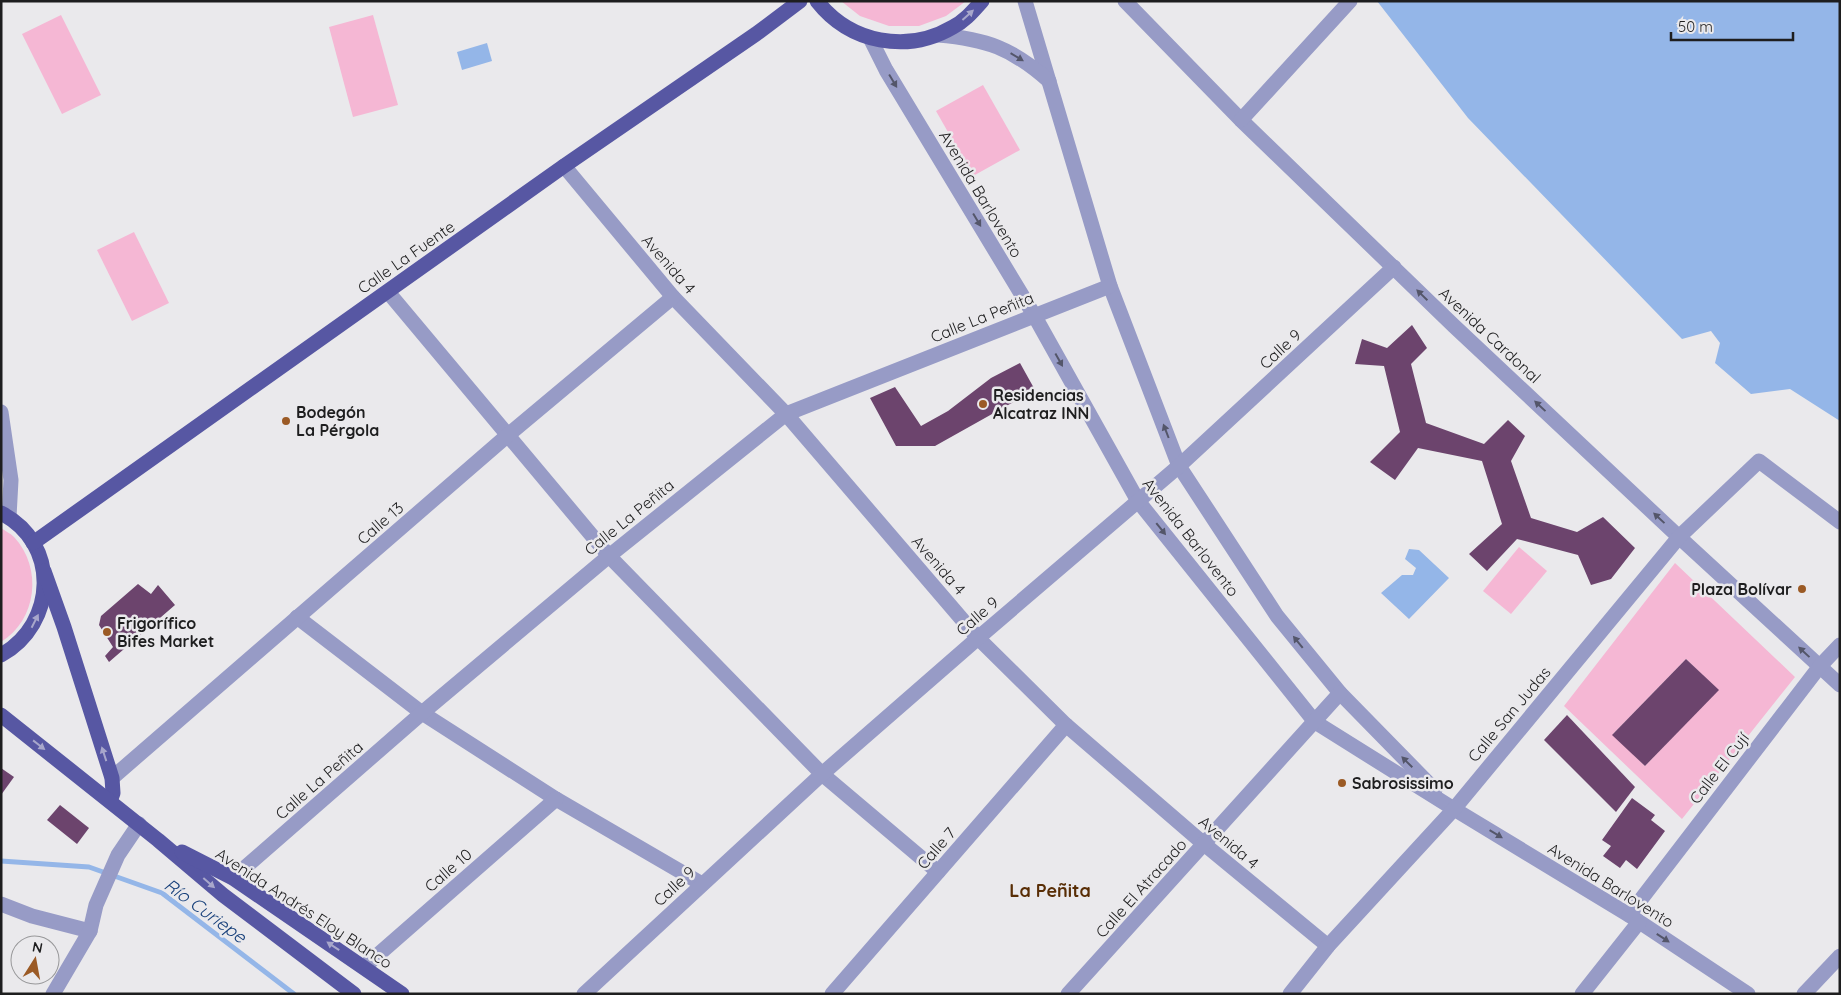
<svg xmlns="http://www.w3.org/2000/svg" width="1841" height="995" viewBox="0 0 1841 995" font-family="Quicksand,sans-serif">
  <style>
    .green { fill: #f5b7d4; fill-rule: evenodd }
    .water { fill: #94b6e8 }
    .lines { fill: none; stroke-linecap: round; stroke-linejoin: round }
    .stream { stroke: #94b6e8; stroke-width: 5 }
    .building { fill: #6c446d }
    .minor { stroke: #979bc6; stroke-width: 15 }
    .major { stroke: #5757a3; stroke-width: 15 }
    .oneway { fill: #a8a7cb }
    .oneway2 { fill: #54566a }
    .poi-dot { fill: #9b5a25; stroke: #eae9ec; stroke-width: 2 }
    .labels { text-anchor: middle; stroke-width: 5; stroke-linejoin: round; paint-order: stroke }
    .street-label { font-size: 16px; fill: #1e1e1f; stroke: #eae9ec }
    .poi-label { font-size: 16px; font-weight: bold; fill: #1e1e1f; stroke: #eae9ec; text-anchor: start }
    .neighbourhood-label { font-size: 18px; font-weight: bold; fill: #592e06; stroke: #eae9ec }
    .water-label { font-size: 18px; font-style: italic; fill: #163f7a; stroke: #eae9ec }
  </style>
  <rect width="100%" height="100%" fill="#eae9ec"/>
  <g class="green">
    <path d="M841,1h125l-20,15 -27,10h-30l-29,-10z"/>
    <path d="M61,15l40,80 -39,19 -40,-80z"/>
    <path d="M373,15l25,90 -45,12 -24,-90z"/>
    <path d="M983,85l37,65 -47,26 -37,-65z"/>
    <path d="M134,232l35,71 -37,18 -35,-71z"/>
    <path d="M1,528c4,3 9,5 13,9 29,31 23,83 -13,105z"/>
    <path d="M1519,547l28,24 -36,43 -28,-23z"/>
    <path d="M1675,563l120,114 -113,142 -118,-113zM1686,659l32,31 -73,76 -32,-32z"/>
  </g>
  <g class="water">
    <path d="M1377,1h463v420l-50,-32 -39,5 -36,-31 5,-20 -9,-12 -29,8 -214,-221z"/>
    <path d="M487,43l5,18 -30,9 -5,-18z"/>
    <path d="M1409,549l10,1 30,28 -40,41 -28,-26 21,-18h11l3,-7 -11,-9z"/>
  </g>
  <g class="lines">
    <path class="stream" d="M1,861l88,6 73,26 132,101"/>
  </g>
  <g class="building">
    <path d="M1412,325l15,23 -16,16 15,59 58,21 24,-24 17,16 -14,25 20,57 46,14 26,-15 32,31 -24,31 -20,6 -13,-30 -61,-16 -30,32 -18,-17 33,-30 -20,-63 -64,-13 -23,32 -25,-18 30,-30 -16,-66 -29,-2 7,-25 25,9z"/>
    <path d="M1020,363l15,27 -100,56h-39l-26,-48 25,-11 26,39 27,-15 43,-33z"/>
    <path d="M138,584l13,10 7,-9 17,20 -66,57 -4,-6 8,-9 -14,-22 2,-9z"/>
    <path d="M1686,659l33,31 -74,76 -33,-31z"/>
    <path d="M1567,715l68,72 -19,25 -72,-72z"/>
    <path d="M1,768l13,9 -13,18z"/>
    <path d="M1632,798l23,17 -4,5 14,11 -28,38 -11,-9 -6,8 -17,-12 8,-10 -9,-6z"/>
    <path d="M60,805l29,23 -12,16 -30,-24z"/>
  </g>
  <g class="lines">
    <g class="minor">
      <path d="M1025,1l85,285 69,180 98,150 63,77 95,97"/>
      <path d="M1125,1l116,119 213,206 225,211 161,148"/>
      <path d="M938,35c48,4 74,13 111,46"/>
      <path d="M870,38l16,32 148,245 104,186 177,221 139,87 175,106 119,79"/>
      <path d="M1241,120l109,-119"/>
      <path d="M564,166l109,131 113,117 192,224 88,87 138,119 124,102"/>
      <path d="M388,292l221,264 213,218 116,98"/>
      <path d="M1,412l10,68 -2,37"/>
      <path d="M297,617l125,96 134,86 146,85"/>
      <path d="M112,778l396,-343 165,-138"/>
      <path d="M233,878l189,-165 187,-157 177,-142 324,-128"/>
      <path d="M1,904l31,12 58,15"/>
      <path d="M1629,915l191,-249 20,-21"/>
      <path d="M364,967l192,-168"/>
      <path d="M53,994l37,-63 6,-26 22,-50 21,-31"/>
      <path d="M584,994l238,-220 156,-136 201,-172 215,-199"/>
      <path d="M832,994l234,-269"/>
      <path d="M1068,994l272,-301"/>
      <path d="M1290,994l38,-48 126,-137 225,-272 80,-76 81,61"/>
      <path d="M1582,994l57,-72"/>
      <path d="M1804,994l36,-38"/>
    </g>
    <g class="major">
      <path d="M817,1c33,42 90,53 136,26 12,-6 20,-16 29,-26"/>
      <path d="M1,513c59,30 56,111 0,142"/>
      <path d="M33,543l531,-377 192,-132 44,-33"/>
      <path d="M44,571l20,56 48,151 1,15 -3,8"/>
      <path d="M1,715l157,125 65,55 131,99"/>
      <path d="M182,852l51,26 169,116"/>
    </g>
  </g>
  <defs><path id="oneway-solid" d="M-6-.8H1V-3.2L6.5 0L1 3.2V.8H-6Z" transform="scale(1.25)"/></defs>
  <g class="oneway">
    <use href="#oneway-solid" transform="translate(968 15) rotate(-42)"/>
    <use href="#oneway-solid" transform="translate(35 621) rotate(-63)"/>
    <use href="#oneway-solid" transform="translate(39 745) rotate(38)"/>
    <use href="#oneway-solid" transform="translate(104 754) rotate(-108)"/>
    <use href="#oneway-solid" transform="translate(209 883) rotate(41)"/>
    <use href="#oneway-solid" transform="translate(333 946) rotate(-146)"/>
  </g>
  <g class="oneway2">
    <use href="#oneway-solid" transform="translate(1017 57) rotate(31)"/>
    <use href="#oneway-solid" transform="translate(893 81) rotate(59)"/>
    <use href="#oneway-solid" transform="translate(977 220) rotate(59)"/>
    <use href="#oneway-solid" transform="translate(1422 295) rotate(-136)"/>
    <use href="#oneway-solid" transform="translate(1059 360) rotate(61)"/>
    <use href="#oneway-solid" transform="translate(1540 406) rotate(-137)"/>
    <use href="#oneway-solid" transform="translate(1166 431) rotate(-111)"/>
    <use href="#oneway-solid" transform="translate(1659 518) rotate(-137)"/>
    <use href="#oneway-solid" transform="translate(1161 529) rotate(51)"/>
    <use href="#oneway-solid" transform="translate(1298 642) rotate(-129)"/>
    <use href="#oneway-solid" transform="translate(1804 652) rotate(-137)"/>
    <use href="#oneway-solid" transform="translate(1407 762) rotate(-135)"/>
    <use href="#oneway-solid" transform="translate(1496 834) rotate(31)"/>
    <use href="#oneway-solid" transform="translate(1663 938) rotate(33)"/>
  </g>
  <g class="poi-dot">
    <circle cx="983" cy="404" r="5"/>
    <circle cx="286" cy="421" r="5"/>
    <circle cx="1802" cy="589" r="5"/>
    <circle cx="107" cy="632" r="5"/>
    <circle cx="1342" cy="783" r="5"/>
  </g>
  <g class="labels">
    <g class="street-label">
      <text transform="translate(981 194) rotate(59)" y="6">Avenida Barlovento</text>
      <text transform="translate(406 257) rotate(-35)" y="6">Calle La Fuente</text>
      <text transform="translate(669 264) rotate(49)" y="6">Avenida 4</text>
      <text transform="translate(982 317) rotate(-22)" y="6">Calle La Peñita</text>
      <text transform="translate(1490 335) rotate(43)" y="6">Avenida Cardonal</text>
      <text transform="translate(1280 349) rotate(-43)" y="6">Calle 9</text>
      <text transform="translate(629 517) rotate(-39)" y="6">Calle La Peñita</text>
      <text transform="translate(380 523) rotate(-41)" y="6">Calle 13</text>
      <text transform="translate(1191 537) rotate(52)" y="6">Avenida Barlovento</text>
      <text transform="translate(939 565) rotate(49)" y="6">Avenida 4</text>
      <text transform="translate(977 616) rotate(-41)" y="6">Calle 9</text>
      <text transform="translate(1509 714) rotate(-50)" y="6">Calle San Judas</text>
      <text transform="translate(1719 768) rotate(-52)" y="6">Calle El Cují</text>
      <text transform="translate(319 780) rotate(-41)" y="6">Calle La Peñita</text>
      <text transform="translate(1229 842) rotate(40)" y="6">Avenida 4</text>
      <text transform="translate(936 848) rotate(-49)" y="6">Calle 7</text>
      <text transform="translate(448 870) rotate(-41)" y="6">Calle 10</text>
      <text transform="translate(1611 885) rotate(32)" y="6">Avenida Barlovento</text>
      <text transform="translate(674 886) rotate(-43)" y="6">Calle 9</text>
      <text transform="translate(1141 888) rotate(-48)" y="6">Calle El Atracado</text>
      <text transform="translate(304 908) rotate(33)" y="6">Avenida Andrés Eloy Blanco</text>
    </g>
    <g class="poi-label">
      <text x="993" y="401">Residencias<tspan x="993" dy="18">Alcatraz INN</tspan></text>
      <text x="296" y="418">Bodegón<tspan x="296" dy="18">La Pérgola</tspan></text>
      <text x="1792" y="595" text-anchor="end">Plaza Bolívar</text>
      <text x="117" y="629">Frigorífico<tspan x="117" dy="18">Bifes Market</tspan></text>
      <text x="1352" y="789">Sabrosissimo</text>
    </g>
    <g class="neighbourhood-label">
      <text x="1050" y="897">La Peñita</text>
    </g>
    <g class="water-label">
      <text transform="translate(205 911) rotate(36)" y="6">Río Curiepe</text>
    </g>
  </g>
  <rect width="1841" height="995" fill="none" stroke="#1e1e1f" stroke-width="5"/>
  <g transform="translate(35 960) rotate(11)"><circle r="24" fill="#eae9ec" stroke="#98989a"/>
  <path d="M0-4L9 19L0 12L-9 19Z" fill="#9b5a25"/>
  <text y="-8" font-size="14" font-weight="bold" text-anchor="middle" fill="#1e1e1f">N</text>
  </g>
  <path d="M1671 32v8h122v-8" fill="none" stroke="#1e1e1f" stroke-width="2.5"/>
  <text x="1678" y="32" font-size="15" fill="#1e1e1f" stroke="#eae9ec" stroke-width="4" paint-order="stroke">50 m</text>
</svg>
